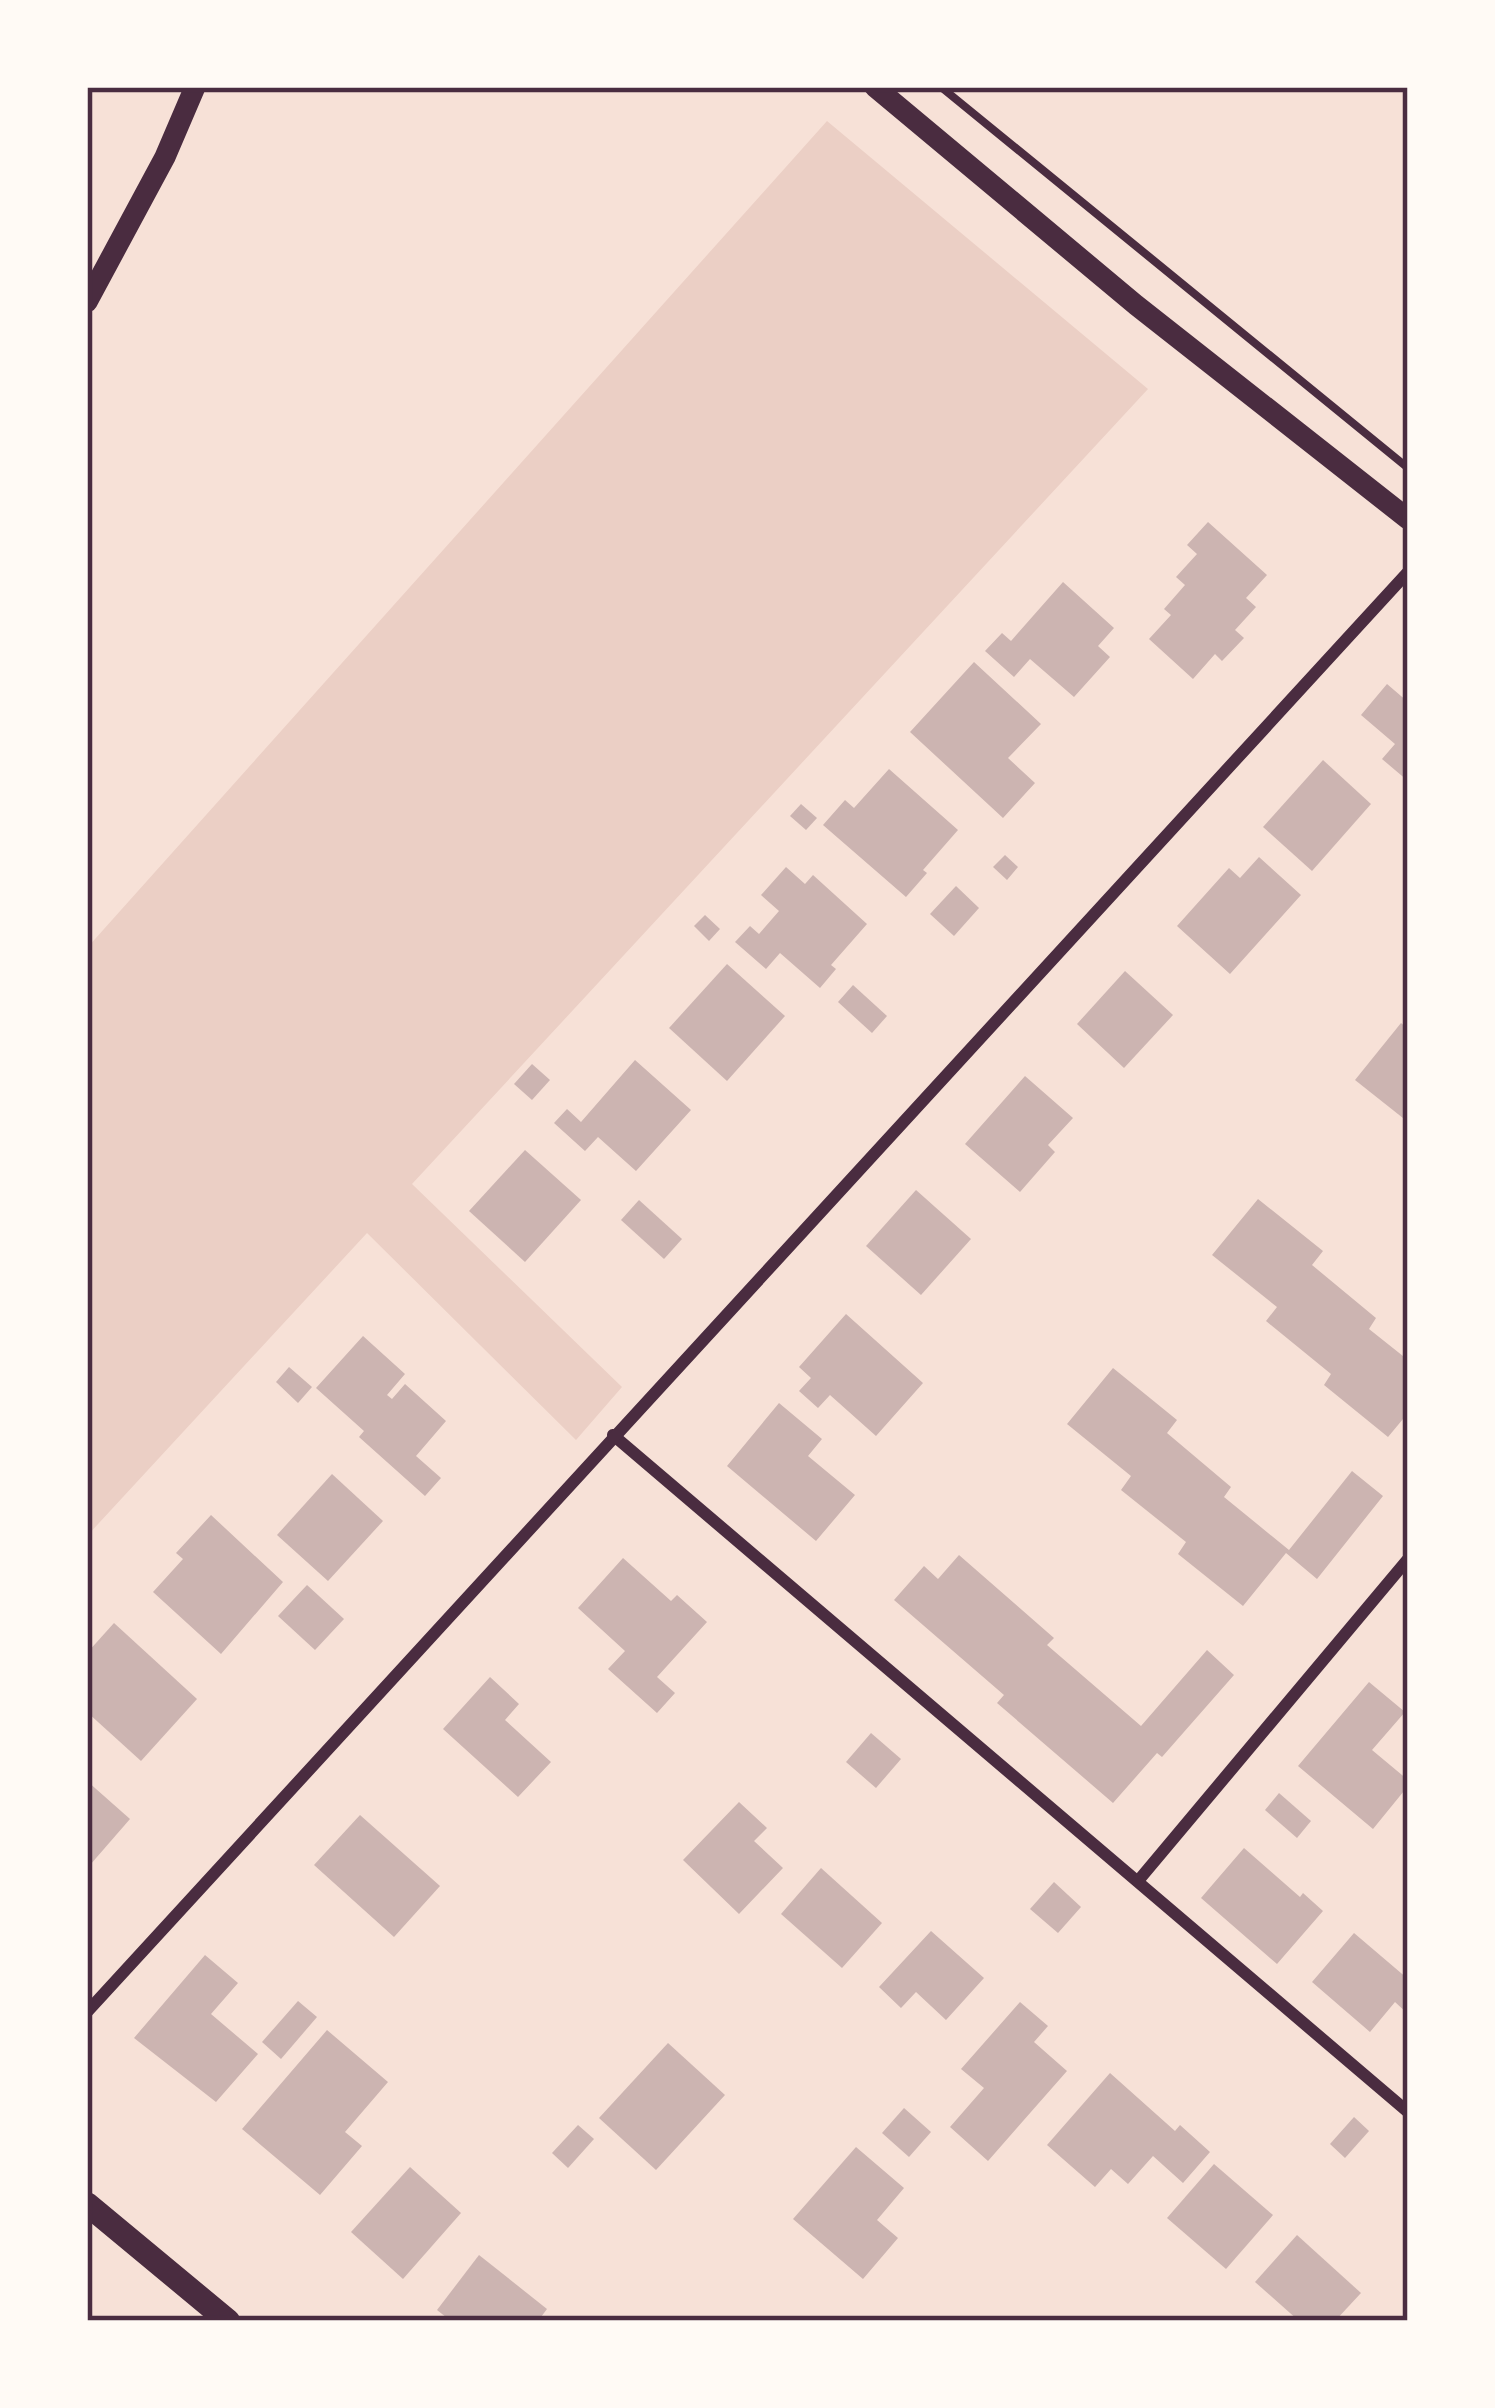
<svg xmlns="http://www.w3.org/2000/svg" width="1495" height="2408" viewBox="0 0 1495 2408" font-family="Rubik,sans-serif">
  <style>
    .green { fill: #ebcfc5 }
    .building { fill: #ccb4b1 }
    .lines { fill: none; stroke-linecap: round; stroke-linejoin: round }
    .path { stroke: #4a2c40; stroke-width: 8 }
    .minor { stroke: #4a2c40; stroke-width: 12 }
    .tertiary { stroke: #4a2c40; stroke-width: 21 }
    .secondary { stroke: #4a2c40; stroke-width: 24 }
    .neatline { fill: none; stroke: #4a2c40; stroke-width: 4.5 }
  </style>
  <rect width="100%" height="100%" fill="#f7e1d7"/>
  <path class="green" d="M827,121l321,268 -736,795 210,203 -46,53 -209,-207 -280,303v-588z"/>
  <g class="building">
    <path d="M1208,522l59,53 -21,23 10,9 -21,23 9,8 -22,23 -7,-7 -22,25 -44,-40 22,-24 -7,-6 21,-24 -9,-8 21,-23 -10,-9z"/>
    <path d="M1063,582l51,46 -16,18 12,11 -36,40 -44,-38 -16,18 -29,-26 17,-18 9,8z"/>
    <path d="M974,662l67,62 -33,34 27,25 -32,35 -93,-86z"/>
    <path d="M1387,684l21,18v79l-26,-22 13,-15 -34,-29z"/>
    <path d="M1323,760l48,44 -59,67 -49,-44z"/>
    <path d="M889,769l69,61 -35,40 4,3 -21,24 -83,-72 22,-25 9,8z"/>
    <path d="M801,804l16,14 -11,12 -16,-14z"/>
    <path d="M1005,855l13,12 -11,13 -14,-13z"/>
    <path d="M1259,857l42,38 -71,79 -53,-48 52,-58 11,10z"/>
    <path d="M786,867l19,17 8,-9 54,49 -36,41 5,4 -16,19 -40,-35 -14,16 -31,-27 15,-16 9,8 20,-23 -18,-16z"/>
    <path d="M956,886l23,22 -25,28 -24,-22z"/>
    <path d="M705,915l15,14 -11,12 -15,-15z"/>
    <path d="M727,964l58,52 -58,65 -58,-53z"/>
    <path d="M1125,971l48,44 -49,53 -47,-44z"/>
    <path d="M853,985l34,31 -15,17 -34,-31z"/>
    <path d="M1401,1023l7,6v93l-53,-42z"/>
    <path d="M635,1060l56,50 -55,61 -38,-34 -13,14 -31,-28 13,-14 14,13z"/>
    <path d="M532,1064l18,16 -18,20 -18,-16z"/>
    <path d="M1025,1076l48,42 -25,27 7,7 -35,40 -55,-48z"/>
    <path d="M525,1150l56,50 -56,62 -56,-51z"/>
    <path d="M916,1190l55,49 -50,56 -55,-49z"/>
    <path d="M1258,1199l65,52 -11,14 64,53 -7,11 39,31v53l-20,24 -64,-52 7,-11 -65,-53 11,-14 -65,-52z"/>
    <path d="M639,1200l43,39 -18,20 -43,-39z"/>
    <path d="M846,1314l77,69 -47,53 -46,-41 -12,13 -19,-17 12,-13 -12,-11z"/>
    <path d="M363,1336l42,38 -18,21 5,4 13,-15 41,37 -30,35 25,22 -16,18 -66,-59 5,-6 -48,-43z"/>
    <path d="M289,1367l23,20 -14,16 -22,-21z"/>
    <path d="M1113,1368l64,52 -10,13 64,54 -7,10 65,53 63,-79 31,25 -66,83 -31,-26 -43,53 -65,-52 8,-12 -65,-52 10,-14 -64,-52z"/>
    <path d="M779,1403l43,36 -14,17 47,39 -39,46 -89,-75z"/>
    <path d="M332,1474l51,47 -55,60 -51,-46z"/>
    <path d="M211,1515l72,67 -62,72 -68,-62 30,-33 -7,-6z"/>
    <path d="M959,1555l95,83 -7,7 94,81 66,-76 27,25 -72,82 -5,-4 -44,50 -116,-100 7,-8 -110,-95 30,-34 14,13z"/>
    <path d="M623,1558l48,43 6,-6 30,27 -50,55 18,16 -18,20 -49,-44 17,-18 -47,-43z"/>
    <path d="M307,1585l37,34 -29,31 -37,-34z"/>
    <path d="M114,1623l83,76 -56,62 -54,-49v-59z"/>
    <path d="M490,1677l29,27 -14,16 46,42 -33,35 -75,-68z"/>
    <path d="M1369,1682l36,30 -33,38 36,30v6l-35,43 -75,-63z"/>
    <path d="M871,1733l30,26 -25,29 -30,-26z"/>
    <path d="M87,1781l43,38 -40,46 -3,-3z"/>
    <path d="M1279,1793l32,28 -14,17 -32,-28z"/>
    <path d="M739,1802l28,26 -13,13 29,27 -44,46 -56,-54z"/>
    <path d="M360,1815l80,71 -46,51 -80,-72z"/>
    <path d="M1244,1848l56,49 3,-4 20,18 -46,53 -76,-66z"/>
    <path d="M821,1868l61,55 -40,45 -61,-54z"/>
    <path d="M1054,1882l27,25 -23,26 -28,-24z"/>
    <path d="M931,1931l53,47 -38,42 -30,-28 -15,16 -22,-21z"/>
    <path d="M1354,1933l54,46v35l-13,-12 -25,30 -58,-50z"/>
    <path d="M205,1955l33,28 -27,31 47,40 -42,48 -82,-64z"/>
    <path d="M298,2001l19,16 -36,42 -19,-17z"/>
    <path d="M1020,2002l28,24 -14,16 33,29 -79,90 -38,-34 34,-39 -23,-19z"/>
    <path d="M327,2030l61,52 -43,50 17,14 -42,49 -78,-66z"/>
    <path d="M668,2043l57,52 -69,75 -57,-52z"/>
    <path d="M1110,2073l65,58 5,-6 30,27 -27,31 -30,-27 -25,28 -17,-15 -16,18 -48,-42z"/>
    <path d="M904,2108l27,24 -22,25 -27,-24z"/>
    <path d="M1354,2117l15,14 -24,27 -15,-14z"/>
    <path d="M578,2125l16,14 -26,29 -16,-15z"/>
    <path d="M856,2147l48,41 -27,32 21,18 -35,41 -70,-60z"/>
    <path d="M1214,2164l59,51 -47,54 -59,-51z"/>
    <path d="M410,2167l51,46 -58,66 -52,-47z"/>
    <path d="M1297,2235l64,58 -26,28h-36l-44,-39z"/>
    <path d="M479,2255l68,54 -9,12h-87l-14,-11z"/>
  </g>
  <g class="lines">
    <path class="path" d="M941,87l467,381"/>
    <g class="minor">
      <path d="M613,1435l795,677"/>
      <path d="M1138,1881l270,-322"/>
      <path d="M87,2012l1321,-1440"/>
    </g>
    <g class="tertiary">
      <path d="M875,87l261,218 272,214"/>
      <path d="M87,302l78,-145 30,-70"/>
    </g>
    <path class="secondary" d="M87,2204l141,117"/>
  </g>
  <rect width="1495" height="2408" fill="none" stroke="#fffaf5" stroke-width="180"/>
  <rect x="90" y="90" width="1315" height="2228" class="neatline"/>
</svg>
